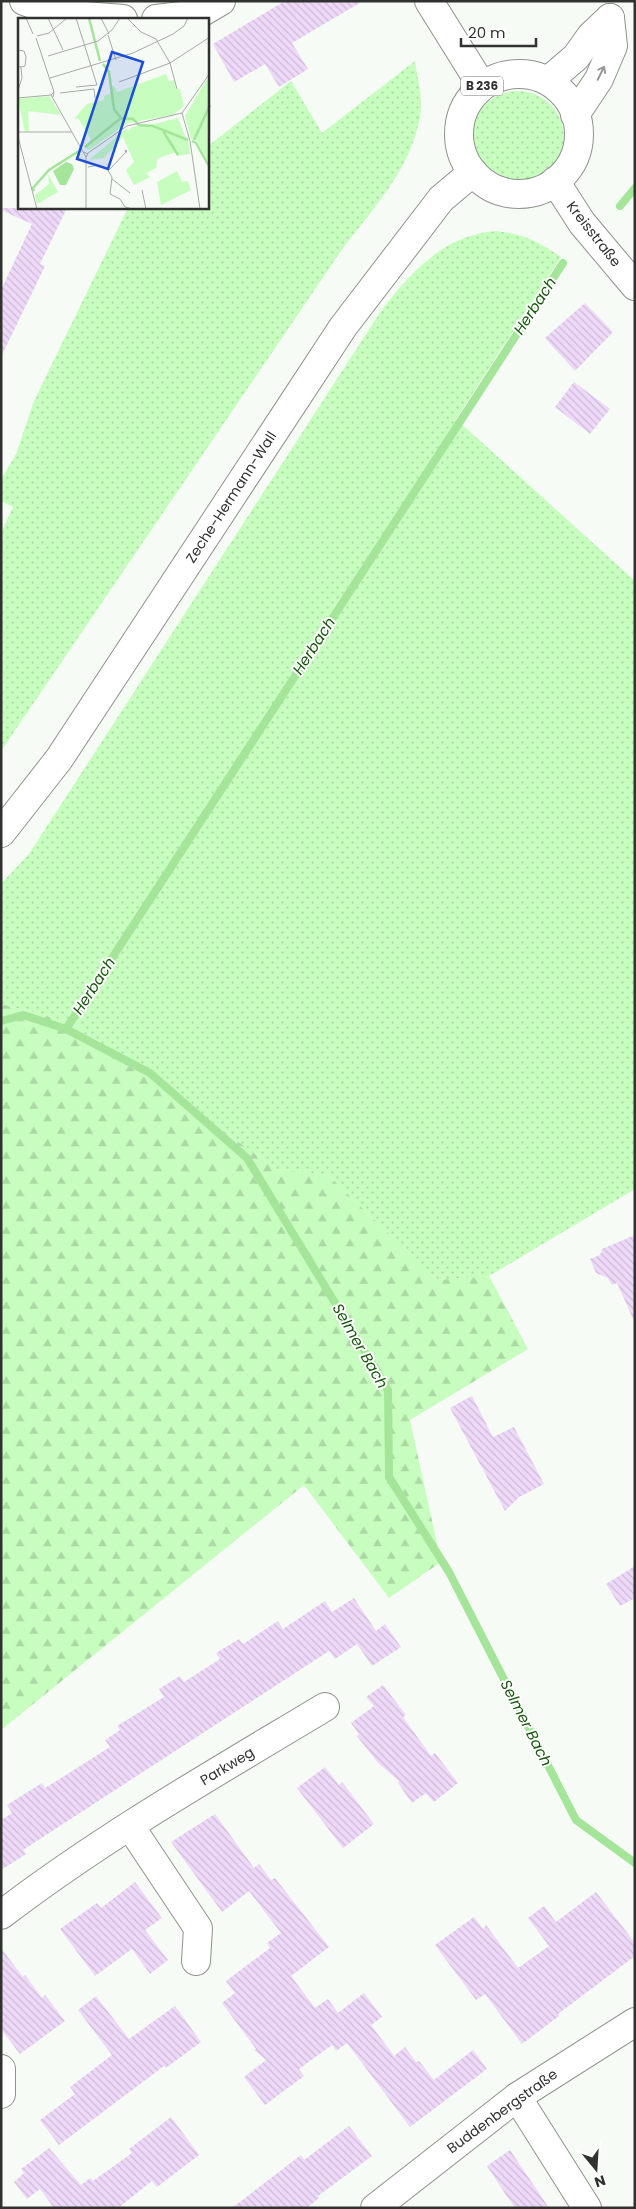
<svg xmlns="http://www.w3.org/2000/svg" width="636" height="2209" viewBox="0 0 636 2209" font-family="Poppins,sans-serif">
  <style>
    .grass { fill: url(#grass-dots) }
    .forest { fill: url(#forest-firs) }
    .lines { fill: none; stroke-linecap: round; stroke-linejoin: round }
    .stream { stroke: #a4e59a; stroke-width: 8 }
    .building { fill: url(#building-back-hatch) }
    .minor-casing { stroke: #8e938d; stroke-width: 30 }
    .major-casing { stroke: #8e938d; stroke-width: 30 }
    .minor { stroke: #fff; stroke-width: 28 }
    .major { stroke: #fff; stroke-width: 28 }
    .oneway { stroke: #989898 }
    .labels { text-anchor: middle; stroke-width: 4; stroke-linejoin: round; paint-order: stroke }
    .shield { fill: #fff; stroke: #6e706e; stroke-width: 1 }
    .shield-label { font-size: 12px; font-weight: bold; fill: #303230 }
    .street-label { font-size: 14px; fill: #303230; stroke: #fff }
    .water-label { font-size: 15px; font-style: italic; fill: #18570d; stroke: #fff }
    .inset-river { fill: none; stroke: #a4e59a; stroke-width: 2.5 }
    .inset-road { fill: none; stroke: #a7aba6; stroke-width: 1 }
    .view { fill: #1d4ed8; fill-opacity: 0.15; stroke: #1d4ed8; stroke-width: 2.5 }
    .inset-edge { fill: none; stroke: #303230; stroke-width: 2.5 }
  </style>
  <defs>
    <pattern id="grass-dots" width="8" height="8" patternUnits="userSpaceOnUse" patternTransform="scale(1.25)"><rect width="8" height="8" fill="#c7fdbe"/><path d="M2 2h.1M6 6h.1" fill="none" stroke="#abd9a4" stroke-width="1.8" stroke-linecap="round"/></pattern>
    <pattern id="forest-firs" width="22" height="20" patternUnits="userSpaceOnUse" patternTransform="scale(1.25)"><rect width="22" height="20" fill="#c7fdbe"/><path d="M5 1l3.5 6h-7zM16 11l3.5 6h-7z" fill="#abd9a4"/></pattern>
    <pattern id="building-back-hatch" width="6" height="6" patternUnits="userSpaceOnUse" patternTransform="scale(1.25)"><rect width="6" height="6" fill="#eed9f9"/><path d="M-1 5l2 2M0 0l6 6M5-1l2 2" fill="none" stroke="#ccbbd6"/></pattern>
  </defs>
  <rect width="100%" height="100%" fill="#f6fbf5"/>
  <g class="grass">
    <path d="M415,61c2,15 7,34 6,49 -7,55 -45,95 -78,138l-342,503v-218l12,-26 -12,-6v-21l15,-26 18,-53 94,-193h80v-62l83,-65 31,52z"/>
    <circle cx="518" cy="137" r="46"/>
    <path d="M496,231c28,3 42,10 65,26l-105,162 179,162v608l-146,87 -52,4 -109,-105 -52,-6 -203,-146 -72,-19v-120l28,-30 352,-543c30,-39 63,-76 115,-80z"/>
  </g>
  <path class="forest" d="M1,1004l72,19 203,146 52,6 109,105 52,-4 39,73 -118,71 31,142 -52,36 -85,-113 -303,245z"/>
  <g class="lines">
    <g class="stream">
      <path d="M620,206l15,-18"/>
      <path d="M1,1021l22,-6 43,14 84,44 97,85 141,232 1,87 60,95 127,248 59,43"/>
      <path d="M66,1029l497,-766"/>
    </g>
  </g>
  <g class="building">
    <path d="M285,1h78l-71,42 16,26 -29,18 -14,-23 -31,18 -21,-38z"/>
    <path d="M1,208h66l-27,56 5,2 -44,91v-67l31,-66 -31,-14z"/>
    <path d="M585,303l28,29 -38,39 -30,-33z"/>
    <path d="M574,382l36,27 -20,25 -35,-27z"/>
    <path d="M635,1235v88l-18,-40 -5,2 -4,-7 -12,-5 -6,-14 10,-4 2,-6z"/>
    <path d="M472,1396l21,41 21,-10 30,57 -25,13 -14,14 -55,-103z"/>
    <path d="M635,1566v32l-15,8 -14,-22z"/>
    <path d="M354,1598l22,33 9,-7 16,23 -29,19 -15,-22 -22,15 -6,-8 -306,199 3,4 -25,16v-54l2,3 9,-6 -5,-8 35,-22 3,5 13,-8 52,-33 -5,-7 15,-10 -3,-4 47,-29 -5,-8 21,-13 4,6 36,-23 -4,-6 23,-14 4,5 35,-23 5,8 42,-28 7,11z"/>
    <path d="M383,1685l23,30 -3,2 28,39 4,-3 23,30 -24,19 -8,-9 -14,10 -14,-20 1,-2 -21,-18 -21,-27 2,-2 -8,-11 23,-17 -8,-9z"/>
    <path d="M325,1767l14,18 3,-3 32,42 -31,24 -46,-60z"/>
    <path d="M215,1814l39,54 5,-4 12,16 4,-2 54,69 -38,29 24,32 13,-9 10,14 26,-20 18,24 -11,8 23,31 11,-9 11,15 3,-1 15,19 39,-30 14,19 -77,58 -63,-84 -11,8 -4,-6 -33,24 5,7 -39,29 -21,-28 22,-17 -12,-10 2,-1 -34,-46 13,-10 -9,-12 44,-33 -3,-5 14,-10 -32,-42 -27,21 -51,-70z"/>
    <path d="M135,1882l27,36 -17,12 23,30 -18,14 -18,-25 -37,27 -35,-47 37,-26 4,5z"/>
    <path d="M596,1892l39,51v13l-77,58 1,2 -37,28 -37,-50 -9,6 -41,-55 39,-28 9,12 3,-4 32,43 31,-22 -21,-28 16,-12 12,16z"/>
    <path d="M1,1948l22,29 2,-2 17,23 3,-3 20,26 -45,33 -19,-25z"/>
    <path d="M96,1996l33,43 46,-33 26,36 -35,26 -2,-2 -105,79 -19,-25 35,-26 -5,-7 42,-32 -34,-45z"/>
    <path d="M171,2117l28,38 -42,32 -5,-6 -34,27h-64l-14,-19 -13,10 -13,-17 10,-9 -3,-4 28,-21 32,37 9,-7 3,3 39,-28 -3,-4z"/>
    <path d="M349,2126l23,30 -54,40 1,2 -12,10h-75l69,-53 3,5z"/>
    <path d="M510,2150l25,37 14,21h-34l-11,-16 -17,-26z"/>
  </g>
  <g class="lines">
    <defs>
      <g id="minor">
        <path d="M24,1l35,13 64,5"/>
        <path d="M156,19l43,-5 22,-13"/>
        <path d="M548,81l28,-24 15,-21 19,-18"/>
        <path d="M575,115l24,-36 14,-33 -3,-28"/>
        <path d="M1,833l58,-74 284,-432 98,-128 32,-27"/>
        <path d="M130,1826l68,102 -2,33"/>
        <path d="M1,1915c102,-78 214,-142 324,-208"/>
        <path d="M1,2069v25"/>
        <path d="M517,2097l70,111"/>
        <path d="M375,2208l142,-111 118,-75"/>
      </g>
      <g id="major">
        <path d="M429,1l53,85"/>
        <circle cx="519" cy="134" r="60"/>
        <path d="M555,181l27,42 53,63"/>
      </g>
    </defs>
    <use href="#minor" class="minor-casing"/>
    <use href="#major" class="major-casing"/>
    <use href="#minor" class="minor"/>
    <use href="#major" class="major"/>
  </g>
  <defs><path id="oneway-shaft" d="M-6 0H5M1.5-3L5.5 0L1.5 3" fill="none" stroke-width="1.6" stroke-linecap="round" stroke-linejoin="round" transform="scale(1.25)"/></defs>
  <use class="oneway" href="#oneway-shaft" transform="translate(601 73) rotate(-64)"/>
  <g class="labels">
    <rect class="shield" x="461" y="76.5" width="42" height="19" rx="4"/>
    <g class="shield-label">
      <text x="482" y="90">B 236</text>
    </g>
    <g class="street-label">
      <text transform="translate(594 234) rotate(52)" y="5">Kreisstraße</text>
      <text transform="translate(231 497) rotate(-57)" y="5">Zeche-Hermann-Wall</text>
      <text transform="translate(227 1766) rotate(-31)" y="5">Parkweg</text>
      <text transform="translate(502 2111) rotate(-36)" y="5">Buddenbergstraße</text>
    </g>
    <g class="water-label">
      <text transform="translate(535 306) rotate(-57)" y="5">Herbach</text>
      <text transform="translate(314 646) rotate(-57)" y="5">Herbach</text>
      <text transform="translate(94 986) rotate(-57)" y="5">Herbach</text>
      <text transform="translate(360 1346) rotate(60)" y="5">Selmer Bach</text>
      <text transform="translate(526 1723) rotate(63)" y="5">Selmer Bach</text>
    </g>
  </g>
  <g transform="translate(18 18)">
    <rect width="191" height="191" fill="#f6fbf5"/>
    <path d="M189,61l3,3 -1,83 -12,-25 -6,-1 -6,-23zM86,82l24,23 -39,27 -4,-2 7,-7 -14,-23 -4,1 13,-15zM160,100l8,20 -27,-9 -5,-5zM109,110l1,3 -24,27 -15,2z" fill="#c7fdbe"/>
    <path d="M148,56l3,7 5,-1 2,9h4l4,17 -11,9 -45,8 -24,-23v-4l6,-2 1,-7 3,-1 3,6zM136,106l5,5 29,10 2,15 -13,2 -2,-4 -18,7 -1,9 -10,5 4,4 -16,8 -8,-15 8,-8 -11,-25 9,-10zM30,156l10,18 -21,12 -2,-9 14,-11z" fill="#c7fdbe"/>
    <path d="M31,78l12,19 -33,-4 1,20 -4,1 -7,-33zM159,153l5,11 6,-1 3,9 -30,15 -4,-23z" fill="#c7fdbe"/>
    <path d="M48,144l6,2 2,5 -8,16h-6l-7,-14z" fill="#a4e59a"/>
    <path class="inset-river" d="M71,0l11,43M85,46l6,8 5,37 7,9 12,1 6,6 14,1 35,14M145,113l15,24M176,122l16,-35M174,123l4,2 14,25M67,129l36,-29M16,173l-1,-3 16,-18 30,-19"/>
    <path class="inset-road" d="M8,0l7,16M30,0l15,32M83,0l8,16M109,0l14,14 15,7 14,24 7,26M90,17l8,25M19,18l12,-3 18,-15M18,20l18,54M0,32l6,1 2,6 -1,9 -4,1M30,38l50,-15 14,-11 8,-12M0,48l3,1 1,11 -4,12M32,60l83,-25 40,-19 11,-8 4,-8M101,64l51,-19 40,-26M58,69l21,-2 -21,-67M42,75l34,-4 1,9M35,79l1,-5 -3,3 35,62 2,-3 -4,-2M0,80l33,-3M164,95l8,28 10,68M0,114h54M0,119l19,72M70,135l39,-27 55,-13 28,-40M68,139v52M70,149l11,-2 8,4 5,8 -2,17 10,5 5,8 8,2M91,152l18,-19 -2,-1 1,3M94,161l18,14M124,172l4,19"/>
    <path class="view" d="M94,34l31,10 -35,107 -31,-10z"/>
    <rect width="191" height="191" class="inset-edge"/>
  </g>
  <rect width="636" height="2209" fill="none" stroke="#303230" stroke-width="5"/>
  <g transform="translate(596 2169) rotate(162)" stroke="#ffffff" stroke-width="4" paint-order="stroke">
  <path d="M0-4L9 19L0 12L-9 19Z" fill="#303230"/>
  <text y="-8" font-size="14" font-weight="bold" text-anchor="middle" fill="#303230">N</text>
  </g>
  <path d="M461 38v8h75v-8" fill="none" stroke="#303230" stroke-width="2.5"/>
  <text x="468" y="38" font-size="15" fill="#303230" stroke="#ffffff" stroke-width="4" paint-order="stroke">20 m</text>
</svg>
